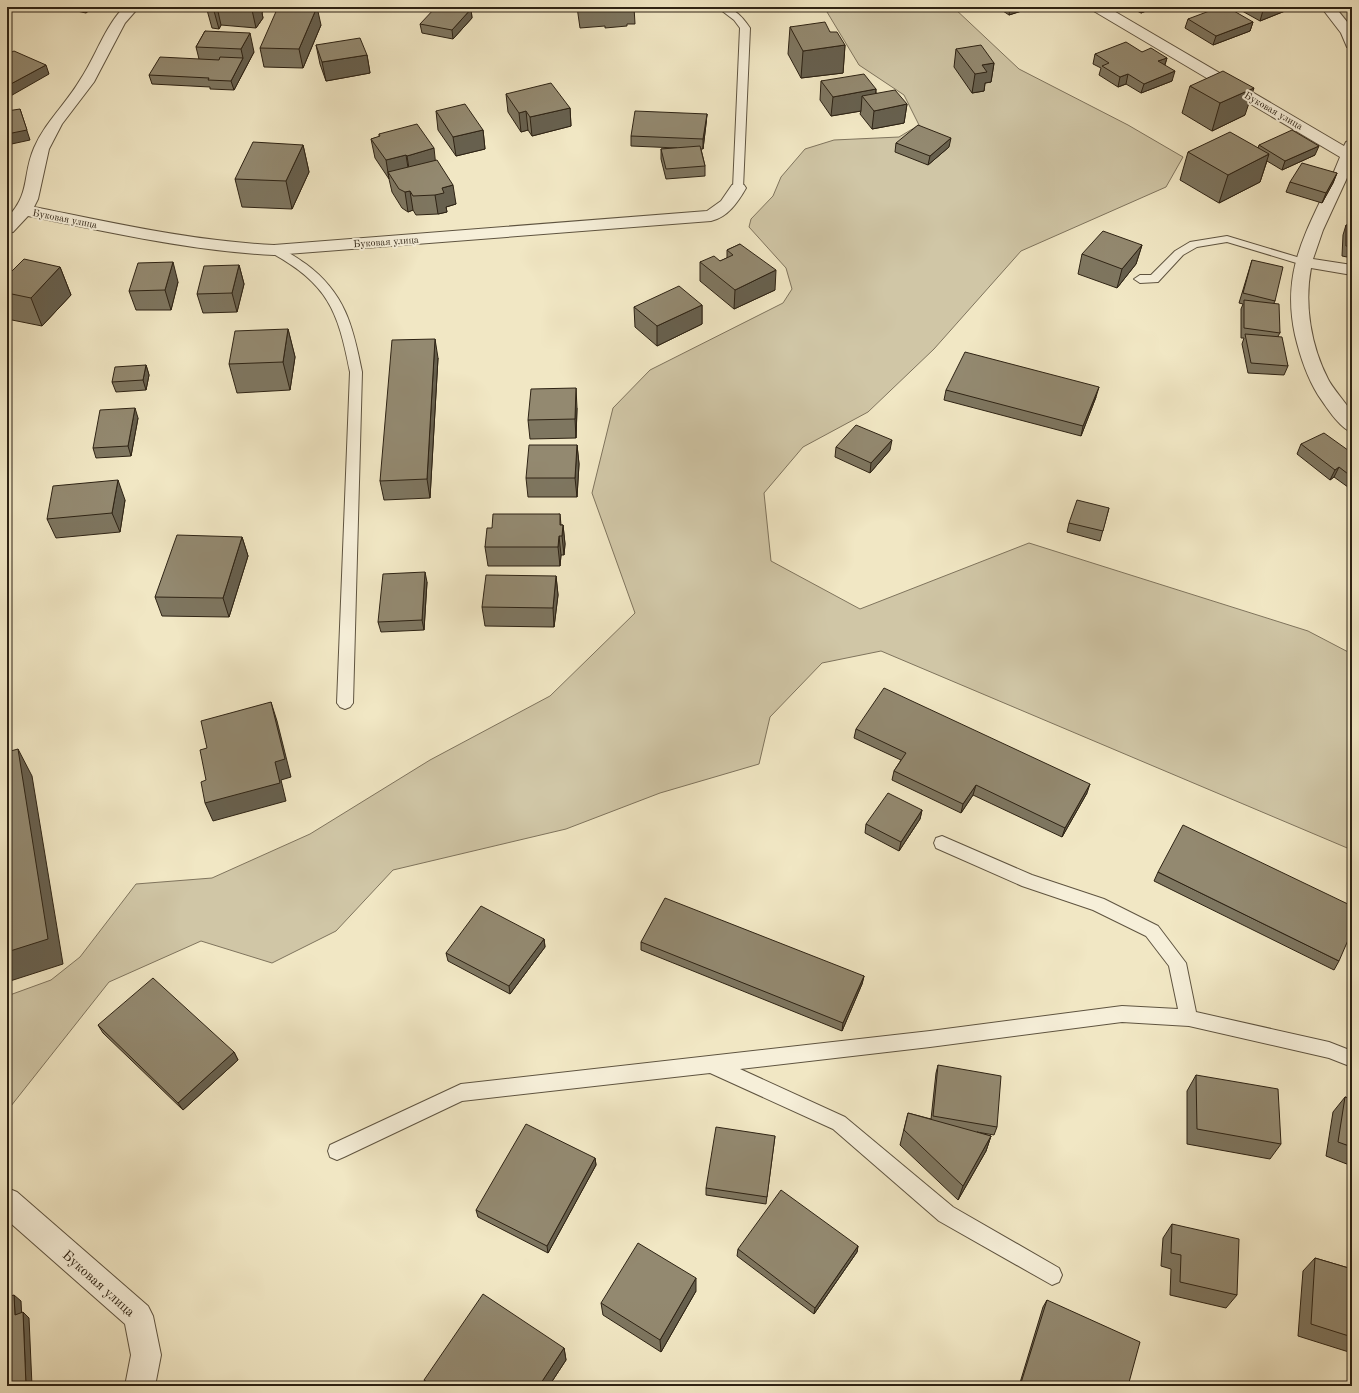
<svg xmlns="http://www.w3.org/2000/svg" width="1359" height="1393" viewBox="0 0 1359 1393" font-family="'Old Standard TT',serif">
  <style>
    .green { fill: #d0c6a6; stroke: #7f745d }
    .lines { fill: none; stroke-linecap: round; stroke-linejoin: round }
    .service-casing { stroke: #5f5440; stroke-width: 2 }
    .minor-casing { stroke: #5f5440; stroke-width: 2 }
    .service { fill: #f6efd9; fill-rule: evenodd }
    .minor { fill: #f6efd9; fill-rule: evenodd }
    .wall { fill: #7e7660; stroke: #2e2314 }
    .shaded-wall { fill: #67604e; stroke: #2e2314 }
    .building { fill: #938970; stroke: #2e2314 }
    .labels { text-anchor: middle; stroke-width: 4; stroke-linejoin: round; paint-order: stroke }
    .far-street-label { font-size: 10px; fill: #2e2314; stroke: #f6efd9 }
    .near-street-label { font-size: 14px; fill: #2e2314; stroke: #f6efd9 }
  </style>
  <rect width="100%" height="100%" fill="#f1e7c4"/>
  <filter id="stains"><feTurbulence type="fractalNoise" baseFrequency=".005" numOctaves="4"/><feColorMatrix values="0 0 0 0 .2 0 0 0 0 .09 0 0 0 0 .02 0 0 0 .5 -.17"/></filter>
  <radialGradient id="worn" r=".72"><stop offset=".6" stop-color="#630" stop-opacity="0"/><stop offset="1" stop-color="#630" stop-opacity=".3"/></radialGradient>
  <g class="green">
    <path d="M824,7h129l66,62 109,56 55,32 -17,30 -145,64 -87,98 -66,63 -65,35 -39,46 7,68 89,48 169,-66 279,88 44,23v196l-471,-199 -59,12 -52,54 -11,47 -99,29 -94,36 -173,41 -57,61 -64,32 -71,-22 -92,41 -102,129v-115l44,-16 29,-23 56,-73 76,-6 98,-44 120,-74 120,-64 85,-83 -43,-120 21,-85 37,-38 133,-67 9,-14 -6,-21 -37,-41 2,-8 22,-23 8,-19 24,-28 29,-9 65,-3 20,-12 -15,-30 -45,-30z"/>
    <path d="M1320,7h32v33z"/>
  </g>
  <g class="lines">
    <defs>
      <g id="service">
        <path d="M717,7c17,0 24,8 33,21l-7,160 -5,3 -5,-3 7,-160 -6,-8z"/>
        <path d="M1227,236l80,24 2,2 -6,3 -76,-23 -30,5 -14,8 -25,27 -18,1 -6,-4 6,-4h11l24,-24 15,-9z"/>
        <path d="M274,247c11,2 23,11 32,17 39,29 47,62 56,108l-9,331 -3,4 -5,2 -5,-2 -3,-4 13,-331c-12,-62 -22,-88 -80,-120l-2,-2 2,-2z"/>
        <path d="M942,836l90,39 72,24 54,27 28,37 10,49 133,30 23,9v16l-23,-9 -140,-32 -67,-4 -192,25 -190,22 105,48 108,90 106,61 3,7 -3,7 -7,3 -113,-64 -106,-92 -123,-56 -248,28 -118,56 -7,3 -7,-3 -2,-6 2,-6 131,-61 469,-53 192,-25 56,3 -9,-43 -23,-30 -53,-26 -71,-24 -86,-38 -2,-5 2,-5z"/>
      </g>
      <g id="minor">
        <path d="M124,7h15l-14,16 -31,59 -32,42 -13,25 -11,50 -4,8c80,16 158,34 240,38l433,-34 14,-10 11,-16 6,-2 6,2 2,3c-8,14 -18,29 -35,33l-437,34c-84,-4 -164,-23 -246,-39l-15,16 -6,1v-15c24,-25 15,-42 27,-70 11,-26 32,-44 46,-68 16,-24 24,-52 44,-73z"/>
        <path d="M1090,7h17l237,139 2,-4 6,-2v27l-29,63 -10,29 39,6v10l-41,-7c-7,37 0,78 17,111 4,9 22,28 24,35 1,5 0,13 0,18 -12,-3 -27,-27 -34,-37 -11,-18 -18,-39 -23,-60 -16,-74 20,-114 45,-178l-248,-147z"/>
        <path d="M1321,7h14l17,21v20l-5,-1 -6,-14z"/>
        <path d="M7,1188l10,4 131,114 5,10 8,39 -6,31h-30l6,-31 -6,-31 -118,-104z"/>
      </g>
    </defs>
    <use href="#service" class="service-casing"/>
    <use href="#minor" class="minor-casing"/>
    <use href="#service" class="service"/>
    <use href="#minor" class="minor"/>
  </g>
  <g class="wall">
    <path d="M59,7h34l-7,6z"/>
    <path d="M209,7h53l1,4 -1,2 1,5 -7,10 -35,-3 -2,4 -7,-1 -5,-18z"/>
    <path d="M499,7h10l-1,1z"/>
    <path d="M577,7h57l1,17h-8v2l-22,2v-2l-25,2z"/>
    <path d="M997,7h37l-25,8z"/>
    <path d="M1129,7h27l-15,6z"/>
    <path d="M1235,7h51l-1,4 -25,10z"/>
    <path d="M1350,7h2v5l-3,-2z"/>
    <path d="M471,9l1,9 -19,21 -31,-6 -2,-9z"/>
    <path d="M1188,19l65,3 -3,9 -37,14 -28,-17z"/>
    <path d="M321,25l-18,43 -39,-1 -4,-19z"/>
    <path d="M790,27l40,5 15,13 -2,28 -42,5 -13,-24z"/>
    <path d="M205,31l49,21 -20,38 -24,-1v-2l-58,-3 -3,-9 50,-16 -3,-12z"/>
    <path d="M316,45l51,10 3,18 -44,8 -6,-17z"/>
    <path d="M956,49l38,14 -3,19 -6,1 -1,8 -12,2 -18,-26z"/>
    <path d="M1142,52l25,6 -2,7 7,16 -31,12 -15,-9 -8,3 -19,-12 2,-7 -8,-4 2,-10z"/>
    <path d="M821,81l55,8v4l31,11 -3,19 -32,6 -12,-15 1,-3 -30,5 -11,-16z"/>
    <path d="M1190,86l55,29 -33,16 -30,-18z"/>
    <path d="M506,94l64,14 1,18 -39,10 -4,-6 -7,2 -13,-20z"/>
    <path d="M436,111l47,19 2,19 -29,7 -18,-26z"/>
    <path d="M707,114l-1,10 -3,25h-2l4,17v10l-39,3 -5,-20v-10l16,-1 -46,-2v-10z"/>
    <path d="M379,134l56,26 21,44 -10,3 1,5 -9,2 -22,1 -3,-5 -5,2 -6,-4 -10,-16 -3,-13 -14,-21 -4,-19 8,-2z"/>
    <path d="M896,143l53,4 -21,18 -33,-13z"/>
    <path d="M303,145l6,27 -17,37 -50,-2 -7,-28z"/>
    <path d="M1259,145l56,10 -33,15 -15,-9 -7,21 -41,21 -39,-23 8,-28 70,-4z"/>
    <path d="M1337,173l-4,10 -11,20 -36,-11 4,-10z"/>
    <path d="M1346,225l6,1v32l-10,-2 1,-21z"/>
    <path d="M740,244l35,46 -41,19 -34,-28v-19l20,-1 7,-3v-8z"/>
    <path d="M1142,245l-6,19 -19,24 -39,-14 4,-20z"/>
    <path d="M1252,260l23,41 -1,2 6,30 -2,3 10,30 -4,9 -36,-2 -6,-29 2,-6h-3v-29l2,-5 -4,-1z"/>
    <path d="M239,265l5,19 -7,28 -34,1 -6,-19z"/>
    <path d="M60,267l11,28 -29,31 -35,-7v-26z"/>
    <path d="M178,282l-7,28h-35l-7,-19z"/>
    <path d="M702,305v19l-45,22 -22,-19 -1,-20z"/>
    <path d="M288,329l7,28 -5,33 -53,3 -8,-29z"/>
    <path d="M438,358l-8,140 -46,2 -4,-19z"/>
    <path d="M146,365l3,10 -3,15 -30,2 -4,-10z"/>
    <path d="M946,390l150,7 -15,39 -137,-36z"/>
    <path d="M577,408l-1,30 -46,1 -2,-19z"/>
    <path d="M138,418l-7,38 -35,2 -3,-10z"/>
    <path d="M1301,444l51,9v37l-18,-13 -4,3 -33,-26z"/>
    <path d="M577,445l2,19 -2,33h-49l-2,-19z"/>
    <path d="M836,447l54,3 -20,23 -35,-16z"/>
    <path d="M125,500l-5,32 -64,6 -9,-19z"/>
    <path d="M1109,508l-9,33 -33,-9 2,-9z"/>
    <path d="M560,514l1,11h2l2,19 -1,11h-3l-1,11h-72l-3,-19 7,-19z"/>
    <path d="M242,537l6,19 -19,61 -67,-1 -7,-19z"/>
    <path d="M556,576l2,19 -4,32 -69,-1 -3,-19z"/>
    <path d="M427,582l-3,48 -43,2 -3,-10z"/>
    <path d="M856,729l231,64 -25,44 -89,-42 -12,18 -69,-33 2,-9 7,-11 -47,-22z"/>
    <path d="M922,810l-2,9 -21,32 -34,-18 1,-9z"/>
    <path d="M1158,872l181,89 -5,9 -180,-89z"/>
    <path d="M544,939l1,8 -35,47 -62,-33 -2,-8z"/>
    <path d="M641,942l223,34 -2,8 -20,47 -201,-81z"/>
    <path d="M98,1025l136,27 4,8 -55,50 -80,-77z"/>
    <path d="M938,1065l59,62 -3,8 -17,-3 14,4 -5,15 -28,49 -58,-55 8,-32 23,6 5,-46z"/>
    <path d="M1196,1075l85,69 -11,15 -83,-15v-53z"/>
    <path d="M1345,1097l7,2v67l-26,-10 7,-44z"/>
    <path d="M775,1136l-9,68 -60,-9v-7z"/>
    <path d="M595,1158l1,7 -48,88 -70,-36 -2,-7z"/>
    <path d="M1172,1224l65,71 -11,13 -56,-13 1,-26 -10,-3 2,-28z"/>
    <path d="M858,1246l-1,6 -43,62 -77,-58 1,-7z"/>
    <path d="M1315,1258l37,11v84l-54,-17 5,-65z"/>
    <path d="M696,1291l-35,61 -58,-37 -2,-12z"/>
    <path d="M1047,1300l81,86h-109l24,-79z"/>
    <path d="M564,1348l2,12 -17,26h-122l-3,-6z"/>
  </g>
  <g class="shaded-wall">
    <path d="M84,7h9l-7,6z"/>
    <path d="M217,7l4,18 -2,4 -5,-18z"/>
    <path d="M254,7h8l1,4 -1,2 1,5 -7,10 -4,-18z"/>
    <path d="M317,7l4,18 -18,43 -4,-19z"/>
    <path d="M1010,7h24l-25,8z"/>
    <path d="M1142,7h14l-15,6z"/>
    <path d="M1264,7h22l-1,4 -25,10z"/>
    <path d="M471,9l1,9 -19,21 -1,-9z"/>
    <path d="M1253,22l-3,9 -37,14 3,-9z"/>
    <path d="M250,33l4,19 -20,38 -3,-9 12,-23 -2,-9z"/>
    <path d="M845,45l-2,28 -42,5 2,-27z"/>
    <path d="M367,55l3,18 -44,8 -4,-19z"/>
    <path d="M1167,58l-3,9 -6,-6z"/>
    <path d="M994,63l-3,19 -6,1 -1,8 -12,2 3,-19 7,-9z"/>
    <path d="M46,65l3,9 -42,24v-12z"/>
    <path d="M1175,71l-3,10 -31,12 3,-9z"/>
    <path d="M1128,74l-2,10 -8,3 2,-10z"/>
    <path d="M1254,88l-9,27 -33,16 8,-28z"/>
    <path d="M876,89l-2,19 -12,-12 -1,15 -30,5 2,-19z"/>
    <path d="M907,104l-3,19 -32,6 2,-18z"/>
    <path d="M570,108l1,18 -39,10 -2,-19z"/>
    <path d="M20,109l10,31 -23,5v-11z"/>
    <path d="M526,111l2,19 -7,2 -2,-19z"/>
    <path d="M707,114l-1,10 -3,25v-10z"/>
    <path d="M483,130l2,19 -29,7 -3,-19z"/>
    <path d="M951,138l-2,9 -21,18 2,-9z"/>
    <path d="M303,145l6,27 -17,37 -6,-28z"/>
    <path d="M1319,146l-4,9 -33,15 3,-9z"/>
    <path d="M434,148l2,19 -26,8 -3,-19z"/>
    <path d="M1269,154l-9,28 -41,21 9,-28z"/>
    <path d="M406,155l3,19 -21,-2 1,7 -3,-19z"/>
    <path d="M1337,173l-4,10 -11,20 4,-10z"/>
    <path d="M453,185l3,19 -10,3 1,5 -9,2 -3,-19 7,-7z"/>
    <path d="M410,191l3,19 -5,2 -3,-20z"/>
    <path d="M1142,245l-6,19 -19,24 5,-19z"/>
    <path d="M173,262l5,20 -7,28 -6,-20z"/>
    <path d="M239,265l5,19 -7,28 -5,-19z"/>
    <path d="M60,267l11,28 -29,31 -11,-28z"/>
    <path d="M776,270l-1,20 -41,19 1,-19z"/>
    <path d="M702,305v19l-45,22v-20z"/>
    <path d="M288,329l7,28 -5,33 -7,-28z"/>
    <path d="M435,339l3,19 -8,140 -3,-19z"/>
    <path d="M146,365l3,10 -3,15 -3,-10z"/>
    <path d="M1099,387l-3,10 -15,39 2,-10z"/>
    <path d="M576,388l1,20 -1,30 -1,-19z"/>
    <path d="M135,408l3,10 -7,38 -3,-10z"/>
    <path d="M892,440l-2,10 -20,23 1,-10z"/>
    <path d="M577,445l2,19 -2,33 -2,-19z"/>
    <path d="M1339,467l-5,10 -4,3 5,-10z"/>
    <path d="M118,480l7,20 -5,32 -8,-19z"/>
    <path d="M563,525l2,19 -1,11 -2,-19z"/>
    <path d="M559,536l2,19 -1,11 -2,-19z"/>
    <path d="M242,537l6,19 -19,61 -6,-19z"/>
    <path d="M425,572l2,10 -3,48 -2,-10z"/>
    <path d="M556,576l2,19 -4,32 -1,-19z"/>
    <path d="M271,702l6,19 14,56 -10,3 5,21 -73,20 -8,-18 70,-41z"/>
    <path d="M18,749l14,27 31,188 -56,18v-30z"/>
    <path d="M1090,784l-3,9 -25,44 3,-9z"/>
    <path d="M976,785l-3,10 -12,18 2,-9z"/>
    <path d="M922,810l-2,9 -21,32 2,-9z"/>
    <path d="M544,939l1,8 -35,47 -1,-8z"/>
    <path d="M864,976l-2,8 -20,47 1,-8z"/>
    <path d="M234,1052l4,8 -55,50 -5,-7z"/>
    <path d="M991,1136l-5,15 -28,49 5,-14z"/>
    <path d="M595,1158l1,7 -48,88 -1,-7z"/>
    <path d="M858,1246l-1,6 -43,62 1,-6z"/>
    <path d="M696,1278v13l-35,61 -1,-12z"/>
    <path d="M14,1295l7,6 1,20 -7,-6z"/>
    <path d="M23,1312l6,6 3,68h-6z"/>
    <path d="M564,1348l2,12 -17,26h-10z"/>
  </g>
  <g class="building">
    <path d="M209,7h8l-3,4 -7,-1z"/>
    <path d="M219,7h35l-2,3z"/>
    <path d="M278,7h39l-18,42 -39,-1z"/>
    <path d="M436,7h26l9,2 -19,21 -32,-6z"/>
    <path d="M579,7h47v1l-21,2 -1,-2 -25,1z"/>
    <path d="M1220,7h7l26,15 -37,14 -28,-17z"/>
    <path d="M825,22l5,10h7l8,13 -42,6 -13,-24z"/>
    <path d="M205,31l45,2 -9,16 -45,-2z"/>
    <path d="M360,38l7,17 -45,7 -6,-17z"/>
    <path d="M1126,42l16,10 9,-4 16,10 -9,3 17,10 -31,13 -16,-10 -8,3 -18,-11 7,-3 -14,-9z"/>
    <path d="M981,45l13,18 -12,2 5,7 -12,2 -19,-25z"/>
    <path d="M14,51l32,14 -39,21v-32z"/>
    <path d="M160,57l59,3 1,-3 23,1 -12,23 -23,-1 1,-2 -60,-3z"/>
    <path d="M1223,71l31,17 -34,15 -30,-17z"/>
    <path d="M864,74l12,15 -43,8 -12,-16z"/>
    <path d="M551,83l19,25 -40,9 -4,-6 -7,2 -13,-19z"/>
    <path d="M895,90l12,14 -33,7 -12,-15z"/>
    <path d="M465,104l18,26 -30,7 -17,-26z"/>
    <path d="M20,109l7,21 -20,4v-23z"/>
    <path d="M635,111l72,3 -4,25 -72,-3z"/>
    <path d="M417,124l17,24 -27,8 -1,-1 -20,5 -15,-21 9,-3 -1,-2z"/>
    <path d="M918,125l33,13 -21,18 -34,-13z"/>
    <path d="M1292,130l27,16 -34,15 -26,-16z"/>
    <path d="M1230,132l39,22 -41,21 -40,-23z"/>
    <path d="M253,142l50,3 -17,36 -51,-2z"/>
    <path d="M700,146l5,20 -39,3 -5,-20z"/>
    <path d="M437,160l16,25 -11,3 2,5 -9,2 -22,1 -3,-5 -5,1 -6,-3 -11,-17z"/>
    <path d="M1302,163l35,10 -11,20 -36,-11z"/>
    <path d="M1346,225l6,1v21l-6,-1z"/>
    <path d="M1103,231l39,14 -20,24 -40,-15z"/>
    <path d="M740,244l36,26 -41,20 -35,-28 14,-6 6,5 13,-6 -6,-5z"/>
    <path d="M24,259l36,8 -29,31 -24,-5v-17z"/>
    <path d="M1252,260l31,7 -8,34 -32,-8z"/>
    <path d="M173,262l-8,28 -36,1 9,-28z"/>
    <path d="M239,265l-7,28 -35,1 7,-28z"/>
    <path d="M679,286l23,19 -45,21 -23,-19z"/>
    <path d="M1244,300l35,4 1,29 -36,-5z"/>
    <path d="M288,329l-5,33 -54,2 6,-33z"/>
    <path d="M1245,334l37,3 6,29 -37,-3z"/>
    <path d="M435,339l-8,140 -47,2 12,-141z"/>
    <path d="M965,352l134,35 -16,39 -137,-36z"/>
    <path d="M146,365l-3,15 -31,2 3,-15z"/>
    <path d="M576,388l-1,31 -47,1 3,-31z"/>
    <path d="M135,408l-7,38 -35,2 7,-38z"/>
    <path d="M856,425l36,15 -21,23 -35,-16z"/>
    <path d="M1324,433l28,20v24l-13,-10 -4,3 -34,-26z"/>
    <path d="M529,445h48l-2,33h-49z"/>
    <path d="M118,480l-6,33 -65,6 6,-33z"/>
    <path d="M1077,500l32,8 -6,23 -34,-8z"/>
    <path d="M493,514h67v11h3l-1,11h-3l-1,11h-73l2,-19h5z"/>
    <path d="M177,535l65,2 -19,61 -68,-1z"/>
    <path d="M425,572l-3,48 -44,2 5,-48z"/>
    <path d="M486,575l70,1 -3,32 -71,-1z"/>
    <path d="M884,688l206,96 -25,44 -89,-43 -13,19 -69,-33 12,-18 -50,-24z"/>
    <path d="M271,702l14,57 -10,3 5,21 -75,20 -4,-21 5,-2 -6,-30 7,-2 -6,-27z"/>
    <path d="M18,749l30,190 -41,13v-200z"/>
    <path d="M888,793l34,17 -21,32 -35,-18z"/>
    <path d="M1183,825l169,81v25l-13,30 -181,-89z"/>
    <path d="M665,898l199,78 -21,47 -202,-81z"/>
    <path d="M481,906l63,33 -35,47 -63,-33z"/>
    <path d="M153,978l81,74 -56,51 -80,-78z"/>
    <path d="M938,1065l63,11 -4,51 -64,-11z"/>
    <path d="M1196,1075l82,14 3,55 -84,-15z"/>
    <path d="M1345,1097l7,2v48l-14,-5z"/>
    <path d="M908,1113l83,23 -28,50 -59,-56z"/>
    <path d="M526,1124l69,34 -48,88 -71,-36z"/>
    <path d="M716,1127l59,9 -8,61 -61,-9z"/>
    <path d="M781,1190l77,56 -43,62 -77,-59z"/>
    <path d="M1172,1224l67,15 -2,56 -57,-13 1,-27 -10,-2z"/>
    <path d="M638,1243l58,35 -36,62 -59,-37z"/>
    <path d="M1315,1258l37,11v68l-41,-13z"/>
    <path d="M483,1294l81,54 -25,38h-106l-9,-6z"/>
    <path d="M14,1295l1,20 8,-3 3,74h-19v-89z"/>
    <path d="M1047,1300l93,42 -12,44h-108z"/>
  </g>
  <g class="labels">
    <g class="far-street-label">
      <text transform="translate(1274 110) rotate(30)" y="4">Буковая улица</text>
      <text transform="translate(65 218) rotate(11)" y="4">Буковая улица</text>
      <text transform="translate(386 241) rotate(-4)" y="4">Буковая улица</text>
    </g>
    <g class="near-street-label">
      <text transform="translate(99 1283) rotate(42)" y="5">Буковая улица</text>
    </g>
  </g>
  <rect width="1359" height="1393" fill="none" stroke="#f1e7c4" stroke-width="24"/>
  <rect x="8" y="8" width="1343" height="1377" fill="none" stroke="#2e2314" stroke-width="2"/>
  <rect x="12" y="12" width="1335" height="1369" fill="none" stroke="#2e2314"/>
  <rect width="100%" height="100%" filter="url(#stains)"/>
  <rect width="100%" height="100%" fill="url(#worn)"/>
</svg>
